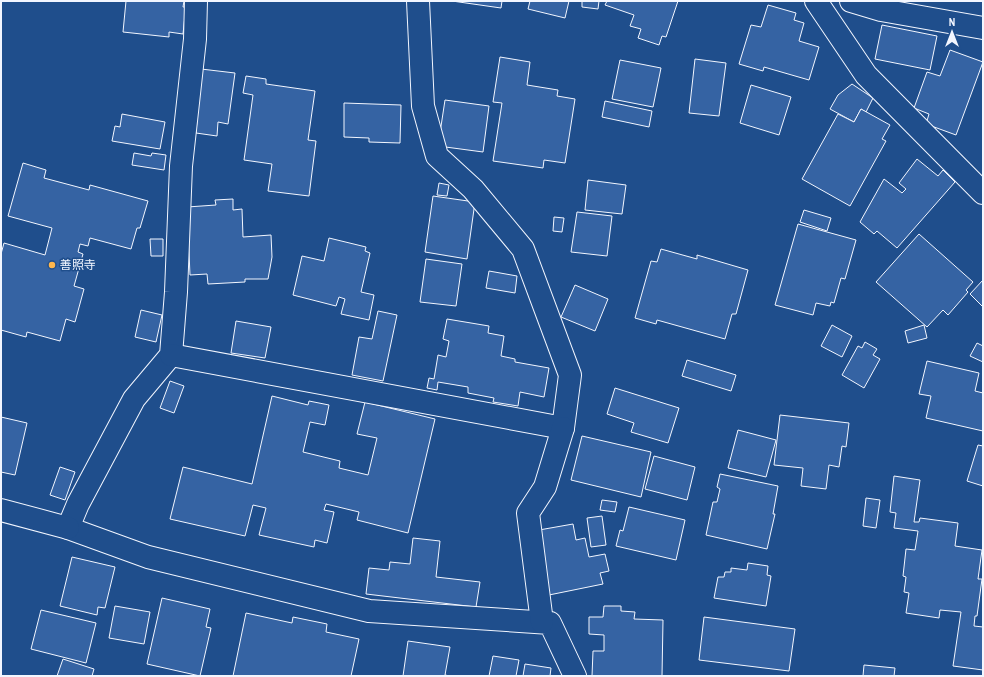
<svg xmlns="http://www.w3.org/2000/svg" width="984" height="677" viewBox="0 0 984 677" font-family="'Archivo Narrow','Noto Sans JP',sans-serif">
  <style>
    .building { fill: #3563a3; stroke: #f2f6ff }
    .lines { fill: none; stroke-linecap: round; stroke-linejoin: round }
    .minor-casing { stroke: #f2f6ff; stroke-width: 24 }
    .minor { stroke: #1f4e8c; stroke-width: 22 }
    .poi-dot { fill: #ffb74d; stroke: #1f4e8c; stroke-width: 1.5 }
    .labels { text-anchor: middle; stroke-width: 3; stroke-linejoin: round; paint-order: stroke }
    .poi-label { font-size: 12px; fill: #f2f6ff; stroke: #1f4e8c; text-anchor: start }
  </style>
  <rect width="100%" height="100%" fill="#1f4e8c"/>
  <g class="building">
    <path d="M126,1h58l-1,6h3l-3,27 -14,-2v5l-46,-5z"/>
    <path d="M452,1h50l-1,7z"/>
    <path d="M530,1h39l-4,17 -37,-9z"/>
    <path d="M582,1h17l-1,8 -16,-2z"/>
    <path d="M607,1h71l-12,36 -4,-1 -3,9 -21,-7 3,-9 -11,-3 4,-11 -29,-10z"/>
    <path d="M768,5l28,8 -2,7 10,3 -5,18 20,6 -10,33 -45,-13 -1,4 -24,-7 12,-39 10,2z"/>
    <path d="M882,25l55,11 -7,34 -55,-11z"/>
    <path d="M950,50l33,12 -27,73 -30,-11 3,-10 -15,-6 13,-36 13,4z"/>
    <path d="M500,57l30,5 -3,23 31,5 -1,6 18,3 -10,64 -21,-3 -1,8 -50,-7 9,-58 -9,-1z"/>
    <path d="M695,59l31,4 -7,53 -30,-3z"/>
    <path d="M620,60l41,8 -8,39 -41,-8z"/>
    <path d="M201,69l34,4 -7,51 -10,-2 -1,14 -21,-3 1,-14 -2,-1z"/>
    <path d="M246,76l20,3v5l49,7 -7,49 8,1 -7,55 -41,-5 4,-27 -28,-4 9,-65 -10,-2z"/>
    <path d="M852,84l21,14 -7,14 -5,-3 -7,13 -24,-13 8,-14z"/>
    <path d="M751,85l40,12 -12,38 -39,-12z"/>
    <path d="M445,100l44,6 -6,46 -45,-6z"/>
    <path d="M605,101l47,10 -3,16 -47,-10z"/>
    <path d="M344,103l57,2 -1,38 -31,-1v-4l-25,-1z"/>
    <path d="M861,109l29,16 -8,14 4,2 -36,65 -48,-27 36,-65 16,8z"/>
    <path d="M122,114l43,8 -5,27 -48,-8 3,-15 5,1z"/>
    <path d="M134,153l17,3 1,-3 14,2 -2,15 -32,-5z"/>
    <path d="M917,159l21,17 5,-6 12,12 -58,66 -20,-17 -3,3 -14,-12 24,-43 18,14 4,-4 -7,-6z"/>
    <path d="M23,163l23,7 -2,8 45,12 1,-5 58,16 -8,27h-3l-6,21 -41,-11 -2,8 -8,-2 -2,8 5,2 -9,32 10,3 -9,33 -9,-3 -6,22 -33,-9 -1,5 -25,-7v-76l3,-11 41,12 7,-27 -44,-12z"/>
    <path d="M588,180l38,5 -4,29 -37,-4z"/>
    <path d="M439,183l10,2 -2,11 -10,-1z"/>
    <path d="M433,196l42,6 -8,57 -42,-7z"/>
    <path d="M233,199v11l9,-1 1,28 28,-2 1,22 -4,22h-23v3l-37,2 -1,-10 -17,1 -3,-68 29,-2 -1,-5z"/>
    <path d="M804,210l27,8 -4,13 -27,-9z"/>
    <path d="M577,212l35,4 -5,40 -36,-4z"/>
    <path d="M554,217l10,1 -2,14 -9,-1z"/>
    <path d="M798,224l58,16 -11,39 -4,-1 -7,25 -3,-1 -1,4 -14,-3 -3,12 -38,-10z"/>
    <path d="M919,234l54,48 -7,8 2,2 -20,23 -5,-5 -16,17 -51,-45z"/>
    <path d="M329,238l37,9 -1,4 5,2 -9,39 13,3 -5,25 -28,-6 4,-15 -6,-2 -3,9 -43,-11 9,-39 22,5z"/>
    <path d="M150,239h13v17h-12z"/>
    <path d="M661,249l36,10v-4l51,15 -12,44h-4l-7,25 -68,-19 -1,4 -21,-6 16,-57 6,1z"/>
    <path d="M426,259l36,5 -6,42 -36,-4z"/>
    <path d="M489,271l28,5 -2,17 -29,-5z"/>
    <path d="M983,280v26h-1l-12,-12z"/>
    <path d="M575,285l33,14 -13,32 -34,-14z"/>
    <path d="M141,310l21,5 -6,27 -21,-5z"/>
    <path d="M378,311l19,4 -14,66 -31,-6 7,-38 13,2z"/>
    <path d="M447,319l42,7 -1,7 16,3 -3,20 14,3v3l34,6 -5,29 -24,-5 -2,14 -25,-4 1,-4 -26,-5v-6l-30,-5 -1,8 -10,-2 2,-10 5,1 4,-24 8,2 3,-16 -6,-2z"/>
    <path d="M236,321l35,6 -6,31 -34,-5z"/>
    <path d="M832,325l20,11 -10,21 -21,-11z"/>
    <path d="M924,325l3,13 -19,5 -3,-12z"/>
    <path d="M865,342l12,7 -4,6 7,4 -16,29 -22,-13 16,-29 4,2z"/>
    <path d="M977,343l6,3v16l-13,-6z"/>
    <path d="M687,360l49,15 -5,16 -49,-15z"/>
    <path d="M927,361l52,12 -4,18 8,2v38l-57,-13 5,-22 -12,-2z"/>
    <path d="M170,381l14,5 -10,27 -14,-5z"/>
    <path d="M615,388l64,20 -11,35 -37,-11 3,-9 -27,-9z"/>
    <path d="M272,396l36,9 1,-4 20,4 -4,20 -15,-3 -7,30 37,9 -1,7 29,7 9,-37 -20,-4 8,-32 70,17 -27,114 -51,-13 2,-8 -33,-8 -2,6 10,2 -7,31 -12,-3 -1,7 -55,-12 7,-27 -13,-3 -8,31 -75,-17 13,-52 69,17z"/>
    <path d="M780,415l69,8 -3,24 -4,-1 -3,21 -10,-2 -3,24 -25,-3 2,-18 -29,-3z"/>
    <path d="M1,417l26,6 -12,52 -14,-3z"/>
    <path d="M738,430l38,10 -10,37 -38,-9z"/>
    <path d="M582,436l69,16 -10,45 -70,-17z"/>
    <path d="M978,445l5,1v40l-16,-5z"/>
    <path d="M654,456l41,11 -8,33 -42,-11z"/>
    <path d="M60,467l15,5 -10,28 -15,-5z"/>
    <path d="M720,474l58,12 -5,28h2l-8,35 -61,-14 7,-33h4l3,-13 -3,-2z"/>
    <path d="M894,476l26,4 -6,42h5l1,-4 38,5 -3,23 27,4 -4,29h4l-5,37h-2l-1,10 9,1v43l-30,-4 8,-54 -21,-2 -1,8 -33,-5 3,-20 -5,-1 2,-15 -3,-1 3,-27 9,1 3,-19 -24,-3 2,-15 -6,-1z"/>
    <path d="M866,498l14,2 -4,28 -13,-2z"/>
    <path d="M602,500l15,2 -2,10 -15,-2z"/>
    <path d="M629,507l56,13 -9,40 -60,-14 4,-16 3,1z"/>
    <path d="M602,516l4,29 -15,2 -4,-29z"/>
    <path d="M573,524l3,16 9,-2 4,19 16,-3 4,17 -9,2 3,11 -59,12 -5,-66z"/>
    <path d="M413,538l27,3 -4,36 44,5 -4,25 -110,-13 3,-26 20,2 1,-8 20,2z"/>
    <path d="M72,557l43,10 -10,41 -7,-1 -1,8 -37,-9z"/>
    <path d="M748,563l20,3 -1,9 4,1 -5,30 -52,-8 4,-21h6l1,-5h6v-4l16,2z"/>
    <path d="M162,598l48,11 -4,18 5,1 -11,48 -53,-12z"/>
    <path d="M115,606l35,6 -6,32 -35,-6z"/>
    <path d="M604,606h17v5l14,1 -1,7 29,1 -1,56h-70l1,-25h11v-16l-15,-1v-17h14z"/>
    <path d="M41,610l55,13 -10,40 -55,-14z"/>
    <path d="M246,613l46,10 1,-6 34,7 -1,8 33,7 -8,37h-118z"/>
    <path d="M704,617l91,12 -6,42 -90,-11z"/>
    <path d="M408,641l42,6 -5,28 5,1h-47z"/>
    <path d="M493,656l26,4 -3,16h-27z"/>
    <path d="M63,659l31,10 -2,7h-35z"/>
    <path d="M525,664l26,4 -1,8h-27z"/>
    <path d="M864,665l31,3 -1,8h-31z"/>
  </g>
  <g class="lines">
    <defs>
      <g id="minor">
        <path d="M196,1l-1,38 -14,127 -5,126 -5,63 -37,44 -56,105 -10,24 80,29 221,54 181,12 25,53"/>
        <path d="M816,1l50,74 117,118"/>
        <path d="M851,1l30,9 102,18"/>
        <path d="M171,355l392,73 7,-53 -47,-126 -50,-60 -36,-33 -14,-50 -5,-105"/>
        <path d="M1,510l67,18"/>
        <path d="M542,622l-14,-109 17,-26 18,-59"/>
      </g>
    </defs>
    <use href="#minor" class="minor-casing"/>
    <use href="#minor" class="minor"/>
  </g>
  <circle class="poi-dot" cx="52" cy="265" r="4"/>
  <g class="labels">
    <g class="poi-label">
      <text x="60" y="269">善照寺</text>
    </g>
  </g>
  <rect width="984" height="677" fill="none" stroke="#f2f6ff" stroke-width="4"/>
  <g transform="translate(952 32)" stroke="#1f4e8c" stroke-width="3" paint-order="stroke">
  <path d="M0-3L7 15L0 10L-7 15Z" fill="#f2f6ff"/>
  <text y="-6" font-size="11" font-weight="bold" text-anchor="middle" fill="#f2f6ff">N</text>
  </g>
</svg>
